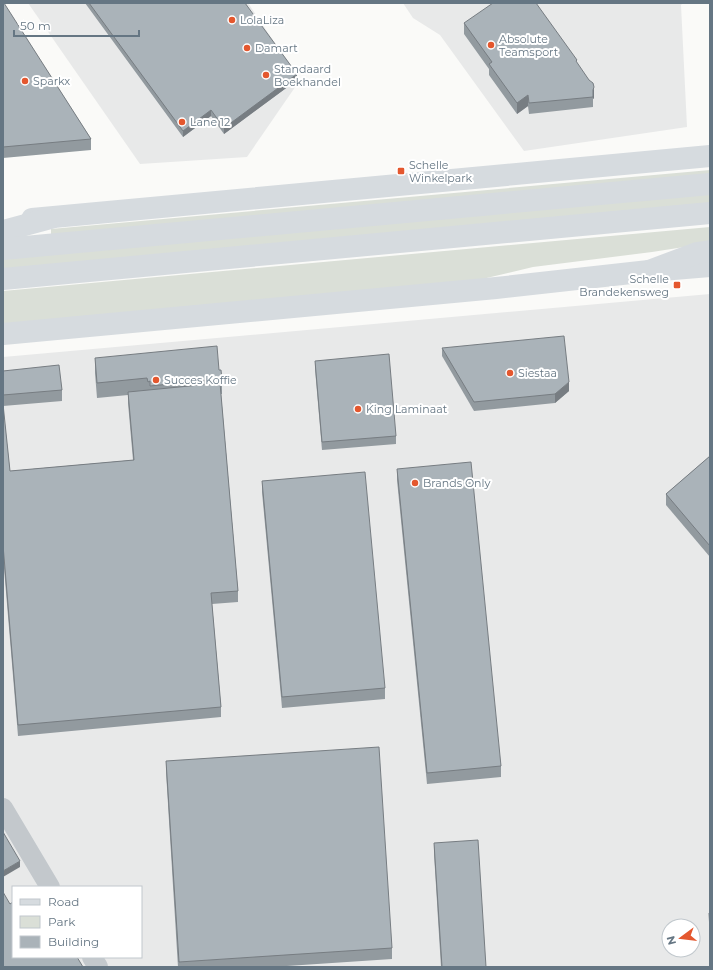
<svg xmlns="http://www.w3.org/2000/svg" width="713" height="970" viewBox="0 0 713 970" font-family="Montserrat,sans-serif">
  <style>
    .built { fill: #e8e9e9; fill-rule: evenodd }
    .green { fill: #dadfd7 }
    .lines { fill: none; stroke-linecap: round; stroke-linejoin: round }
    .street { stroke: #c3c8cc; stroke-width: 20 }
    .secondary { stroke: #d6dbdf; stroke-width: 22 }
    .highway { stroke: #d6dbdf; stroke-width: 22 }
    .wall { fill: #929a9f }
    .shaded-wall { fill: #777d82 }
    .building { fill: #aab3b9; stroke: #777d82 }
    .poi-dot { fill: #e4572e; stroke: #fff; stroke-width: 1.5 }
    .labels { text-anchor: middle; stroke-width: 4; stroke-linejoin: round; paint-order: stroke }
    .poi-label { font-size: 11px; fill: #657683; stroke: #fff; text-anchor: start }
  </style>
  <rect width="100%" height="100%" fill="#fafaf8"/>
  <g class="built">
    <path d="M28,3h220l52,77 -53,77 -107,7z"/>
    <path d="M403,3h280l-2,2 6,122 -163,24 -84,-116 -27,-17z"/>
    <path d="M710,294v673h-707v-610zM13,887h128v70h-128zM669,926h24v24h-24z"/>
  </g>
  <g class="green">
    <path d="M710,170v5l-659,61v-7z"/>
    <path d="M710,193v11l-707,66v-12z"/>
    <path d="M710,227v16l-58,9 -119,15 -72,17 -458,40v-33z"/>
  </g>
  <g class="lines">
    <g class="street">
      <path d="M3,808l47,79"/>
      <path d="M92,957l6,10"/>
    </g>
    <g class="secondary">
      <path d="M32,219l678,-63"/>
      <path d="M3,334l493,-46 153,-17 61,-5"/>
    </g>
    <g class="highway">
      <path d="M3,231l48,-13"/>
      <path d="M3,249l707,-65"/>
      <path d="M649,271l48,-18 13,-2"/>
      <path d="M3,279l707,-66"/>
    </g>
  </g>
  <g class="wall">
    <path d="M3,3l88,136v11l-88,8z"/>
    <path d="M85,3h160l52,77 -73,54 -13,-18 -28,21z"/>
    <path d="M464,23l113,40 17,35 -1,1v8l-64,7 -1,-8 -11,8 -28,-39v-6l-25,-35z"/>
    <path d="M442,348l127,43 -14,12 -81,8 -32,-55z"/>
    <path d="M95,358l124,12 3,9v15h-1l17,197v11l-26,2 9,103v10l-203,19 -15,-180v-185l59,19v11l-59,5 7,65 123,-11 -5,-57v-8l-31,3 -2,-25z"/>
    <path d="M315,361l81,75v8l-74,6 -7,-81z"/>
    <path d="M710,456v101l-44,-52v-11z"/>
    <path d="M397,469l104,297v11l-74,7 -30,-304z"/>
    <path d="M262,481l123,207v11l-103,9 -20,-216z"/>
    <path d="M166,761l226,187v11l-120,8h-94l-12,-195z"/>
    <path d="M434,843l52,124h-45l-7,-113z"/>
    <path d="M709,913h1v27l-1,-19z"/>
  </g>
  <g class="shaded-wall">
    <path d="M297,74v6l-73,54v-6z"/>
    <path d="M594,87v11l-1,1v-9z"/>
    <path d="M528,95v11l-11,8v-11z"/>
    <path d="M211,110v6l-28,21v-6z"/>
    <path d="M569,382v9l-14,12v-9z"/>
    <path d="M20,861v6l-17,10v-6z"/>
  </g>
  <g class="building">
    <path d="M3,3h1l87,136 -88,8z"/>
    <path d="M89,3h156l52,71 -73,54 -13,-18 -28,21z"/>
    <path d="M493,3h43l41,57 -1,1 13,19 4,3 1,4 -1,3v7l-64,6 -1,-8 -11,8 -28,-39 3,-2 -28,-39z"/>
    <path d="M564,336l5,46 -14,12 -81,8 -32,-54z"/>
    <path d="M217,346l2,24h2l1,9 -72,7v-5l-2,1 -1,-4 -50,5 -2,-25z"/>
    <path d="M389,354l7,82 -74,6 -7,-81z"/>
    <path d="M59,365l3,25 -59,5v-24z"/>
    <path d="M220,383l18,208 -27,2 10,114 -203,18 -15,-180v-141l7,67 124,-11 -6,-68z"/>
    <path d="M710,456v90l-44,-52z"/>
    <path d="M471,462l30,304 -74,7 -30,-304z"/>
    <path d="M365,472l20,216 -103,9 -20,-216z"/>
    <path d="M379,747l13,201 -213,14 -13,-201z"/>
    <path d="M3,832l17,29 -17,10z"/>
    <path d="M478,840l8,127h-44l-8,-124z"/>
    <path d="M3,892l7,12 3,-2v55h64l6,10h-80z"/>
    <path d="M709,913h1v18z"/>
  </g>
  <g class="poi-dot">
    <circle cx="232" cy="20" r="4"/>
    <circle cx="491" cy="45" r="4"/>
    <circle cx="247" cy="48" r="4"/>
    <circle cx="266" cy="75" r="4"/>
    <circle cx="25" cy="81" r="4"/>
    <circle cx="182" cy="122" r="4"/>
    <rect x="397" y="167" width="8" height="8" rx="2"/>
    <rect x="673" y="281" width="8" height="8" rx="2"/>
    <circle cx="510" cy="373" r="4"/>
    <circle cx="156" cy="380" r="4"/>
    <circle cx="358" cy="409" r="4"/>
    <circle cx="415" cy="483" r="4"/>
  </g>
  <g class="labels">
    <g class="poi-label">
      <text x="240" y="24">LolaLiza</text>
      <text x="499" y="43">Absolute<tspan x="499" dy="13">Teamsport</tspan></text>
      <text x="255" y="52">Damart</text>
      <text x="274" y="73">Standaard<tspan x="274" dy="13">Boekhandel</tspan></text>
      <text x="33" y="85">Sparkx</text>
      <text x="190" y="126">Lane 12</text>
      <text x="409" y="169">Schelle<tspan x="409" dy="13">Winkelpark</tspan></text>
      <text x="669" y="283" text-anchor="end">Schelle<tspan x="669" dy="13">Brandekensweg</tspan></text>
      <text x="518" y="377">Siestaa</text>
      <text x="164" y="384">Succes Koffie</text>
      <text x="366" y="413">King Laminaat</text>
      <text x="423" y="487">Brands Only</text>
    </g>
  </g>
  <rect width="713" height="970" fill="none" stroke="#657683" stroke-width="8"/>
  <rect x="12" y="886" width="130" height="72" fill="#ffffff" stroke="#c1c8cd"/>
  <rect x="20" y="899" width="20" height="6" fill="#d6dbdf" stroke="#c1c8cd"/>
  <text x="48" y="906" font-size="12" fill="#657683">Road</text>
  <rect x="20" y="916" width="20" height="12" fill="#dadfd7" stroke="#c1c8cd"/>
  <text x="48" y="926" font-size="12" fill="#657683">Park</text>
  <rect x="20" y="936" width="20" height="12" fill="#aab3b9" stroke="#c1c8cd"/>
  <text x="48" y="946" font-size="12" fill="#657683">Building</text>
  <g transform="translate(681 938) rotate(255)"><circle r="19" fill="#ffffff" stroke="#c1c8cd"/>
  <path d="M0-3L7 15L0 10L-7 15Z" fill="#e4572e"/>
  <text y="-6" font-size="11" font-weight="bold" text-anchor="middle" fill="#657683">N</text>
  </g>
  <path d="M14 30v6h125v-6" fill="none" stroke="#657683" stroke-width="2"/>
  <text x="20" y="30" font-size="12" fill="#657683" stroke="#ffffff" stroke-width="3" paint-order="stroke">50 m</text>
</svg>
